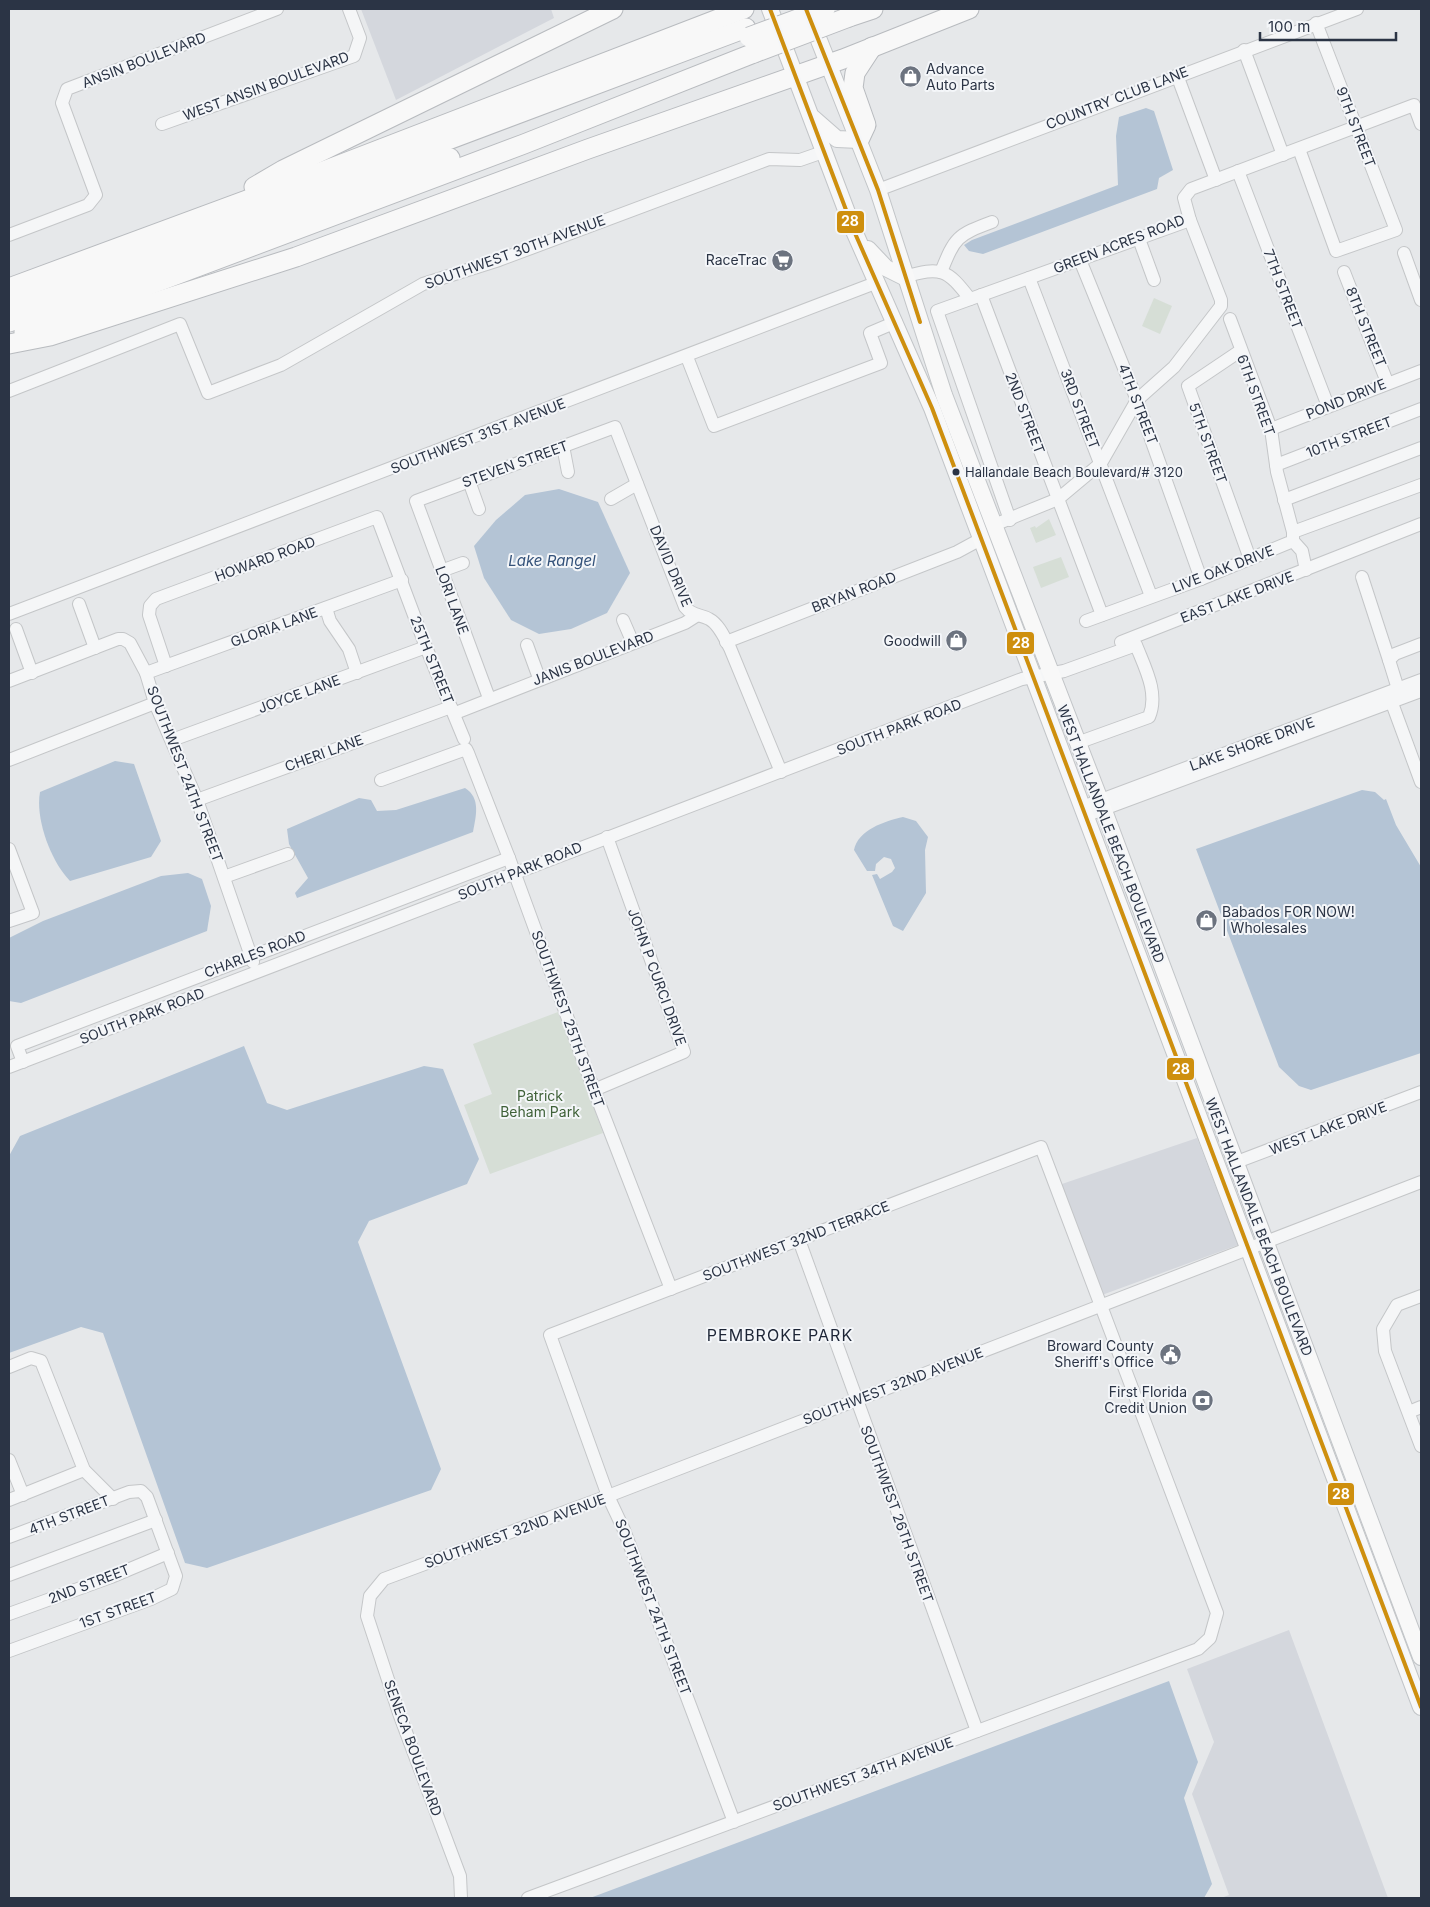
<svg xmlns="http://www.w3.org/2000/svg" width="1430" height="1907" viewBox="0 0 1430 1907" font-family="Inter,sans-serif">
  <style>
    .built { fill: #d4d7dd }
    .green { fill: #d6ded6 }
    .water { fill: #b4c4d5 }
    .lines { fill: none; stroke-linecap: round; stroke-linejoin: round }
    .minor-casing { stroke: #c4c6c8; stroke-width: 14 }
    .major-casing { stroke: #c2c5c8; stroke-width: 18 }
    .highway-casing { stroke: #b8bbbf; stroke-width: 21 }
    .minor { stroke: #f5f6f7; stroke-width: 12 }
    .major { stroke: #f8f8f8; stroke-width: 16 }
    .highway { stroke: #f8f8f8; stroke-width: 19 }
    .highway-bridge-casing { stroke: #b8bbbf; stroke-width: 21; stroke-linecap: butt }
    .highway-bridge { stroke: #f8f8f8; stroke-width: 19 }
    .bus-1-casing { stroke: #f4f6f9; stroke-width: 8 }
    .bus-1 { stroke: #ce8f0e; stroke-width: 4 }
    .bus-dot { fill: #2b3445; stroke: #f4f6f9; stroke-width: 2 }
    .labels { text-anchor: middle; stroke-width: 4; stroke-linejoin: round; paint-order: stroke }
    .bus-label { font-size: 13px; fill: #2b3445; stroke: #f4f6f9; text-anchor: start }
    .street-label { font-size: 14px; fill: #2b3445; stroke: #f4f6f9 }
    .poi-label { font-size: 14px; fill: #2b3445; stroke: #f4f6f9; text-anchor: end }
    .park-label { font-size: 14px; fill: #3f6138; stroke: #f4f6f9 }
    .water-label { font-size: 15px; font-style: italic; fill: #34527a; stroke: #f4f6f9 }
    .quarter-label { font-size: 16px; letter-spacing: 1px; fill: #1d2536; stroke: #f4f6f9 }
    .line-badge { stroke: #f4f6f9; stroke-width: 2 }
    .badge-label { font-size: 14px; text-anchor: middle; font-weight: bold; fill: #fff }
  </style>
  <rect width="100%" height="100%" fill="#e6e8ea"/>
  <g class="built">
    <path d="M361,9h190l3,9 -158,82z"/>
    <path d="M1197,1138l41,107 -136,50 -43,-110z"/>
    <path d="M1289,1630l99,268h-167l8,-3 -37,-101 22,-52 -27,-73z"/>
  </g>
  <g class="green">
    <path d="M1154,298l18,8 -12,28 -18,-8z"/>
    <path d="M1049,519l7,16 -20,8 -6,-15 5,-2 1,2z"/>
    <path d="M1061,557l8,20 -28,11 -8,-21z"/>
    <path d="M558,1012l45,121 -113,41 -26,-69 28,-11 -19,-50z"/>
  </g>
  <g class="water">
    <path d="M1146,108l8,3 19,59 -14,8 -2,11 -174,65 -14,-3 -5,-6 8,-5 146,-55 -2,-49 3,-19z"/>
    <path d="M559,489l39,13 32,71 -23,40 -36,16 -32,5 -28,-14 -27,-42 -10,-32 22,-26 29,-25z"/>
    <path d="M115,761l19,3 27,77 -10,16 -81,24c-19,-19 -35,-62 -30,-89z"/>
    <path d="M465,788c16,10 11,28 8,44l-176,66 -2,-5 13,-15 -19,-34 -2,-15 72,-31 12,2 6,11 19,-1z"/>
    <path d="M1362,790l13,2 9,8 2,-1 10,26 25,42v186l-110,37 -12,-4 -20,-19 -83,-218z"/>
    <path d="M903,817l13,4 12,16 -3,13 1,43 -23,38 -10,-5 -21,-51 5,-1 3,5 12,-7 3,-4 -4,-9 -7,-2 -8,7 -1,7h-8l-13,-21c4,-20 31,-29 49,-33z"/>
    <path d="M188,873l14,6 9,27 -4,25 -186,72 -12,-2v-63l34,-17 118,-45z"/>
    <path d="M244,1046l23,57 20,7 137,-44 19,3 36,90 -12,25 -98,37 -11,21 83,227 -10,21 -224,78 -22,-5 -82,-230 -22,-6 -72,26v-197l11,-20z"/>
    <path d="M1169,1681l29,81 -14,36 28,86 -8,14h-614z"/>
  </g>
  <g class="lines">
    <defs>
      <g id="minor">
        <path d="M1244,50l39,105"/>
        <path d="M1177,75l39,105"/>
        <path d="M162,124l192,-68 6,-18 -11,-29"/>
        <path d="M1299,149l37,102 60,-21 -80,-207"/>
        <path d="M1238,171l90,235"/>
        <path d="M878,190l479,-181"/>
        <path d="M9,235l79,-30 8,-10 -34,-92 5,-14 210,-80"/>
        <path d="M1139,239l15,41"/>
        <path d="M1404,253l17,47"/>
        <path d="M1080,260l57,140 64,179"/>
        <path d="M941,272c14,-35 16,-37 51,-50"/>
        <path d="M1344,272l43,110"/>
        <path d="M904,277c37,-11 43,-8 66,22"/>
        <path d="M1029,278l122,318"/>
        <path d="M981,295l121,320"/>
        <path d="M1240,351l-52,35 62,173"/>
        <path d="M687,357l27,69 167,-63 -11,-30 26,-11"/>
        <path d="M9,391l171,-67 28,69 73,-28 142,-81 76,-24 270,-101 31,1 23,-8"/>
        <path d="M1271,429l150,-58"/>
        <path d="M563,446l5,26"/>
        <path d="M1276,465l145,-56"/>
        <path d="M469,481l10,28"/>
        <path d="M611,499l26,-15"/>
        <path d="M1284,500l137,-52"/>
        <path d="M1010,520l-73,-209 253,-91"/>
        <path d="M994,525l64,-26 43,-36 36,-63 37,-33 47,-61v-6l-31,-80 -6,-22 7,-9 223,-84 7,19"/>
        <path d="M1293,532l128,-47"/>
        <path d="M1293,541l9,10 4,19"/>
        <path d="M441,571l22,-8"/>
        <path d="M1362,577l27,83"/>
        <path d="M79,604l16,44"/>
        <path d="M326,608l4,13 19,28 8,24"/>
        <path d="M9,614l869,-332"/>
        <path d="M623,620l10,23"/>
        <path d="M1086,621l115,-42 92,-38v-9l-16,-60 -6,-43 -41,-110"/>
        <path d="M16,629l16,44"/>
        <path d="M726,642l231,-90 24,-13"/>
        <path d="M1121,642l300,-118"/>
        <path d="M527,645l12,33"/>
        <path d="M166,666l-17,-51 1,-9 6,-7 221,-82 49,130 38,92"/>
        <path d="M146,673l256,-93"/>
        <path d="M9,681l109,-42h5l7,4 16,30 9,30 42,97 56,162"/>
        <path d="M1398,689l-9,-29 6,-6 26,-10"/>
        <path d="M1389,695l32,87"/>
        <path d="M489,698l-73,-197 199,-74 70,180c7,9 15,7 24,12 10,5 16,20 21,29l51,124"/>
        <path d="M458,712l227,-89 11,-7"/>
        <path d="M172,740l254,-93"/>
        <path d="M9,760l146,-57"/>
        <path d="M381,780l85,-31 2,4 41,105 85,232 77,199"/>
        <path d="M197,800l254,-93"/>
        <path d="M1082,807l339,-127"/>
        <path d="M1085,816l336,-125"/>
        <path d="M9,849l24,64 -24,8"/>
        <path d="M224,877l64,-23"/>
        <path d="M23,1062l-6,-16 492,-188"/>
        <path d="M9,1067l1013,-388 42,-8 72,-26c9,23 23,48 13,72l-72,26"/>
        <path d="M594,1090l90,-38 -77,-215"/>
        <path d="M1234,1163l187,-71"/>
        <path d="M799,1240l178,491"/>
        <path d="M1421,1296l-24,9 -14,24 2,22 36,95"/>
        <path d="M9,1367l22,-9 10,3 43,109 29,29"/>
        <path d="M1409,1412l12,-5"/>
        <path d="M9,1460l14,35"/>
        <path d="M9,1500l75,-30"/>
        <path d="M9,1537l120,-45 12,-1 6,6 29,79 -4,13 -21,10 -142,52"/>
        <path d="M9,1575l147,-55"/>
        <path d="M9,1614l102,-37 57,-24"/>
        <path d="M461,1898l-1,-22 -60,-160 -33,-100 3,-20 14,-17 224,-83 813,-314"/>
        <path d="M528,1898l670,-249 12,-11 7,-25 -176,-466 -491,188 58,161 16,34 110,292"/>
      </g>
      <g id="major">
        <path d="M770,9l84,222 78,177 489,1299"/>
        <path d="M811,20l67,170 66,205 156,405 321,857"/>
        <path d="M813,118l24,21 22,1"/>
        <path d="M868,249l18,19 18,9"/>
      </g>
      <g id="highway">
        <path d="M849,17l24,-8"/>
        <path d="M859,140l7,-15 -13,-37 2,-15 17,-26"/>
        <path d="M254,187l29,-17 330,-161"/>
        <path d="M9,288l281,-104 454,-175"/>
        <path d="M9,305l737,-277"/>
        <path d="M9,322l441,-164"/>
        <path d="M24,332l500,-188 230,-91"/>
        <path d="M9,344l41,-8 246,-79 292,-108 255,-90 126,-50"/>
      </g>
    </defs>
    <use href="#minor" class="minor-casing"/>
    <use href="#major" class="major-casing"/>
    <use href="#highway" class="highway-casing"/>
    <use href="#minor" class="minor"/>
    <use href="#major" class="major"/>
    <use href="#highway" class="highway"/>
    <defs>
      <g id="highway-bridge">
        <path d="M749,37l76,-28"/>
        <path d="M754,53l95,-36"/>
      </g>
    </defs>
    <use href="#highway-bridge" class="highway-bridge-casing"/>
    <use href="#highway-bridge" class="highway-bridge"/>
    <defs>
      <g id="bus-1">
        <path d="M770,9l84,222 78,177 489,1299"/>
        <path d="M806,9l72,181 42,132"/>
      </g>
    </defs>
    <use href="#bus-1" class="bus-1-casing"/>
    <use href="#bus-1" class="bus-1"/>
  </g>
  <defs>
    <symbol id="shop-disc" viewBox="-11 -11 22 22"><circle r="9.5" fill="#6c737f" stroke="#f4f6f9"/><path d="M-5-2.5h2.3a2.7 3.5 0 0 1 5.4 0H5L5.5 6h-11ZM-1.5-2.5h3a1.5 2.3 0 0 0-3 0Z" fill="#fff"/></symbol>
    <symbol id="supermarket-disc" viewBox="-11 -11 22 22"><circle r="9.5" fill="#6c737f" stroke="#f4f6f9"/><path d="M-6-5.5h2.5l.6 2H6L4.5 2H-2.5L-4.4-4H-6ZM-1.5 3.2a1.3 1.3 0 1 0 .1 0ZM3 3.2a1.3 1.3 0 1 0 .1 0Z" fill="#fff"/></symbol>
    <symbol id="civic-disc" viewBox="-11 -11 22 22"><circle r="9.5" fill="#6c737f" stroke="#f4f6f9"/><path d="M-.6-6.5H3V-4.5H.6V-3L4-1V1h2V6H-6V1h2V-1L-.6-3ZM-1.2 2.5V6h2.4V2.5Z" fill="#fff"/></symbol>
    <symbol id="bank-disc" viewBox="-11 -11 22 22"><circle r="9.5" fill="#6c737f" stroke="#f4f6f9"/><path d="M-6-4H6V4H-6ZM0-2.3a2.3 2.3 0 1 0 0 4.6a2.3 2.3 0 1 0 0-4.6Z" fill="#fff"/></symbol>
  </defs>
  <g fill-rule="evenodd">
    <use href="#shop-disc" x="898" y="64" width="25" height="25"/>
    <use href="#supermarket-disc" x="770" y="248" width="25" height="25"/>
    <use href="#shop-disc" x="944" y="628" width="25" height="25"/>
    <use href="#shop-disc" x="1194" y="908" width="25" height="25"/>
    <use href="#civic-disc" x="1158" y="1342" width="25" height="25"/>
    <use href="#bank-disc" x="1190" y="1388" width="25" height="25"/>
  </g>
  <circle class="bus-dot" cx="956" cy="472" r="4.5"/>
  <g class="labels">
    <g class="bus-label">
      <text x="965" y="477">Hallandale Beach Boulevard/# 3120</text>
    </g>
    <g class="street-label">
      <text transform="translate(144 60) rotate(-21)" y="5">ANSIN BOULEVARD</text>
      <text transform="translate(266 86) rotate(-20)" y="5">WEST ANSIN BOULEVARD</text>
      <text transform="translate(1117 98) rotate(-21)" y="5">COUNTRY CLUB LANE</text>
      <text transform="translate(1356 127) rotate(69)" y="5">9TH STREET</text>
      <text transform="translate(1119 244) rotate(-21)" y="5">GREEN ACRES ROAD</text>
      <text transform="translate(515 252) rotate(-20)" y="5">SOUTHWEST 30TH AVENUE</text>
      <text transform="translate(1283 289) rotate(69)" y="5">7TH STREET</text>
      <text transform="translate(1366 327) rotate(68)" y="5">8TH STREET</text>
      <text transform="translate(1256 395) rotate(70)" y="5">6TH STREET</text>
      <text transform="translate(1346 399) rotate(-22)" y="5">POND DRIVE</text>
      <text transform="translate(1138 404) rotate(69)" y="5">4TH STREET</text>
      <text transform="translate(1080 409) rotate(69)" y="5">3RD STREET</text>
      <text transform="translate(1025 413) rotate(69)" y="5">2ND STREET</text>
      <text transform="translate(478 436) rotate(-21)" y="5">SOUTHWEST 31ST AVENUE</text>
      <text transform="translate(1349 437) rotate(-21)" y="5">10TH STREET</text>
      <text transform="translate(1208 443) rotate(70)" y="5">5TH STREET</text>
      <text transform="translate(515 464) rotate(-20)" y="5">STEVEN STREET</text>
      <text transform="translate(265 559) rotate(-20)" y="5">HOWARD ROAD</text>
      <text transform="translate(671 566) rotate(67)" y="5">DAVID DRIVE</text>
      <text transform="translate(1223 569) rotate(-21)" y="5">LIVE OAK DRIVE</text>
      <text transform="translate(854 592) rotate(-21)" y="5">BRYAN ROAD</text>
      <text transform="translate(1237 597) rotate(-21)" y="5">EAST LAKE DRIVE</text>
      <text transform="translate(452 600) rotate(70)" y="5">LORI LANE</text>
      <text transform="translate(274 627) rotate(-20)" y="5">GLORIA LANE</text>
      <text transform="translate(593 658) rotate(-21)" y="5">JANIS BOULEVARD</text>
      <text transform="translate(432 660) rotate(68)" y="5">25TH STREET</text>
      <text transform="translate(299 694) rotate(-20)" y="5">JOYCE LANE</text>
      <text transform="translate(899 727) rotate(-21)" y="5">SOUTH PARK ROAD</text>
      <text transform="translate(1252 744) rotate(-20)" y="5">LAKE SHORE DRIVE</text>
      <text transform="translate(324 753) rotate(-20)" y="5">CHERI LANE</text>
      <text transform="translate(185 774) rotate(69)" y="5">SOUTHWEST 24TH STREET</text>
      <text transform="translate(1111 834) rotate(69)" y="5">WEST HALLANDALE BEACH BOULEVARD</text>
      <text transform="translate(520 871) rotate(-22)" y="5">SOUTH PARK ROAD</text>
      <text transform="translate(255 954) rotate(-21)" y="5">CHARLES ROAD</text>
      <text transform="translate(657 977) rotate(70)" y="5">JOHN P CURCI DRIVE</text>
      <text transform="translate(142 1016) rotate(-21)" y="5">SOUTH PARK ROAD</text>
      <text transform="translate(568 1019) rotate(70)" y="5">SOUTHWEST 25TH STREET</text>
      <text transform="translate(1328 1128) rotate(-21)" y="5">WEST LAKE DRIVE</text>
      <text transform="translate(1259 1227) rotate(69)" y="5">WEST HALLANDALE BEACH BOULEVARD</text>
      <text transform="translate(796 1241) rotate(-21)" y="5">SOUTHWEST 32ND TERRACE</text>
      <text transform="translate(893 1386) rotate(-21)" y="5">SOUTHWEST 32ND AVENUE</text>
      <text transform="translate(897 1514) rotate(70)" y="5">SOUTHWEST 26TH STREET</text>
      <text transform="translate(69 1515) rotate(-21)" y="5">4TH STREET</text>
      <text transform="translate(515 1531) rotate(-20)" y="5">SOUTHWEST 32ND AVENUE</text>
      <text transform="translate(89 1584) rotate(-21)" y="5">2ND STREET</text>
      <text transform="translate(653 1607) rotate(69)" y="5">SOUTHWEST 24TH STREET</text>
      <text transform="translate(118 1610) rotate(-20)" y="5">1ST STREET</text>
      <text transform="translate(413 1748) rotate(70)" y="5">SENECA BOULEVARD</text>
      <text transform="translate(863 1774) rotate(-20)" y="5">SOUTHWEST 34TH AVENUE</text>
    </g>
    <g class="poi-label">
      <text x="926" y="74" text-anchor="start">Advance<tspan x="926" dy="16">Auto Parts</tspan></text>
      <text x="767" y="265">RaceTrac</text>
      <text x="941" y="646">Goodwill</text>
      <text x="1222" y="917" text-anchor="start">Babados FOR NOW!<tspan x="1222" dy="16">| Wholesales</tspan></text>
      <text x="1154" y="1351">Broward County<tspan x="1154" dy="16">Sheriff's Office</tspan></text>
      <text x="1187" y="1397">First Florida<tspan x="1187" dy="16">Credit Union</tspan></text>
    </g>
    <g class="park-label">
      <text x="540" y="1101">Patrick<tspan x="540" dy="16">Beham Park</tspan></text>
    </g>
    <g class="water-label">
      <text x="552" y="566">Lake Rangel</text>
    </g>
    <g class="quarter-label">
      <text x="780" y="1341">PEMBROKE PARK</text>
    </g>
  </g>
  <g class="line-badge">
    <rect x="836" y="210" width="29" height="24" rx="5" fill="#ce8f0e"/>
    <rect x="1006" y="631" width="29" height="24" rx="5" fill="#ce8f0e"/>
    <rect x="1166" y="1057" width="29" height="24" rx="5" fill="#ce8f0e"/>
    <rect x="1327" y="1482" width="28" height="24" rx="5" fill="#ce8f0e"/>
  </g>
  <g class="badge-label">
    <text x="850" y="226">28</text>
    <text x="1021" y="648">28</text>
    <text x="1181" y="1074">28</text>
    <text x="1341" y="1499">28</text>
  </g>
  <rect width="1430" height="1907" fill="none" stroke="#2b3445" stroke-width="20"/>
  <path d="M1260 32v8h136v-8" fill="none" stroke="#2b3445" stroke-width="2.5"/>
  <text x="1268" y="32" font-size="15" fill="#2b3445" stroke="#f4f6f9" stroke-width="4" paint-order="stroke">100 m</text>
</svg>
